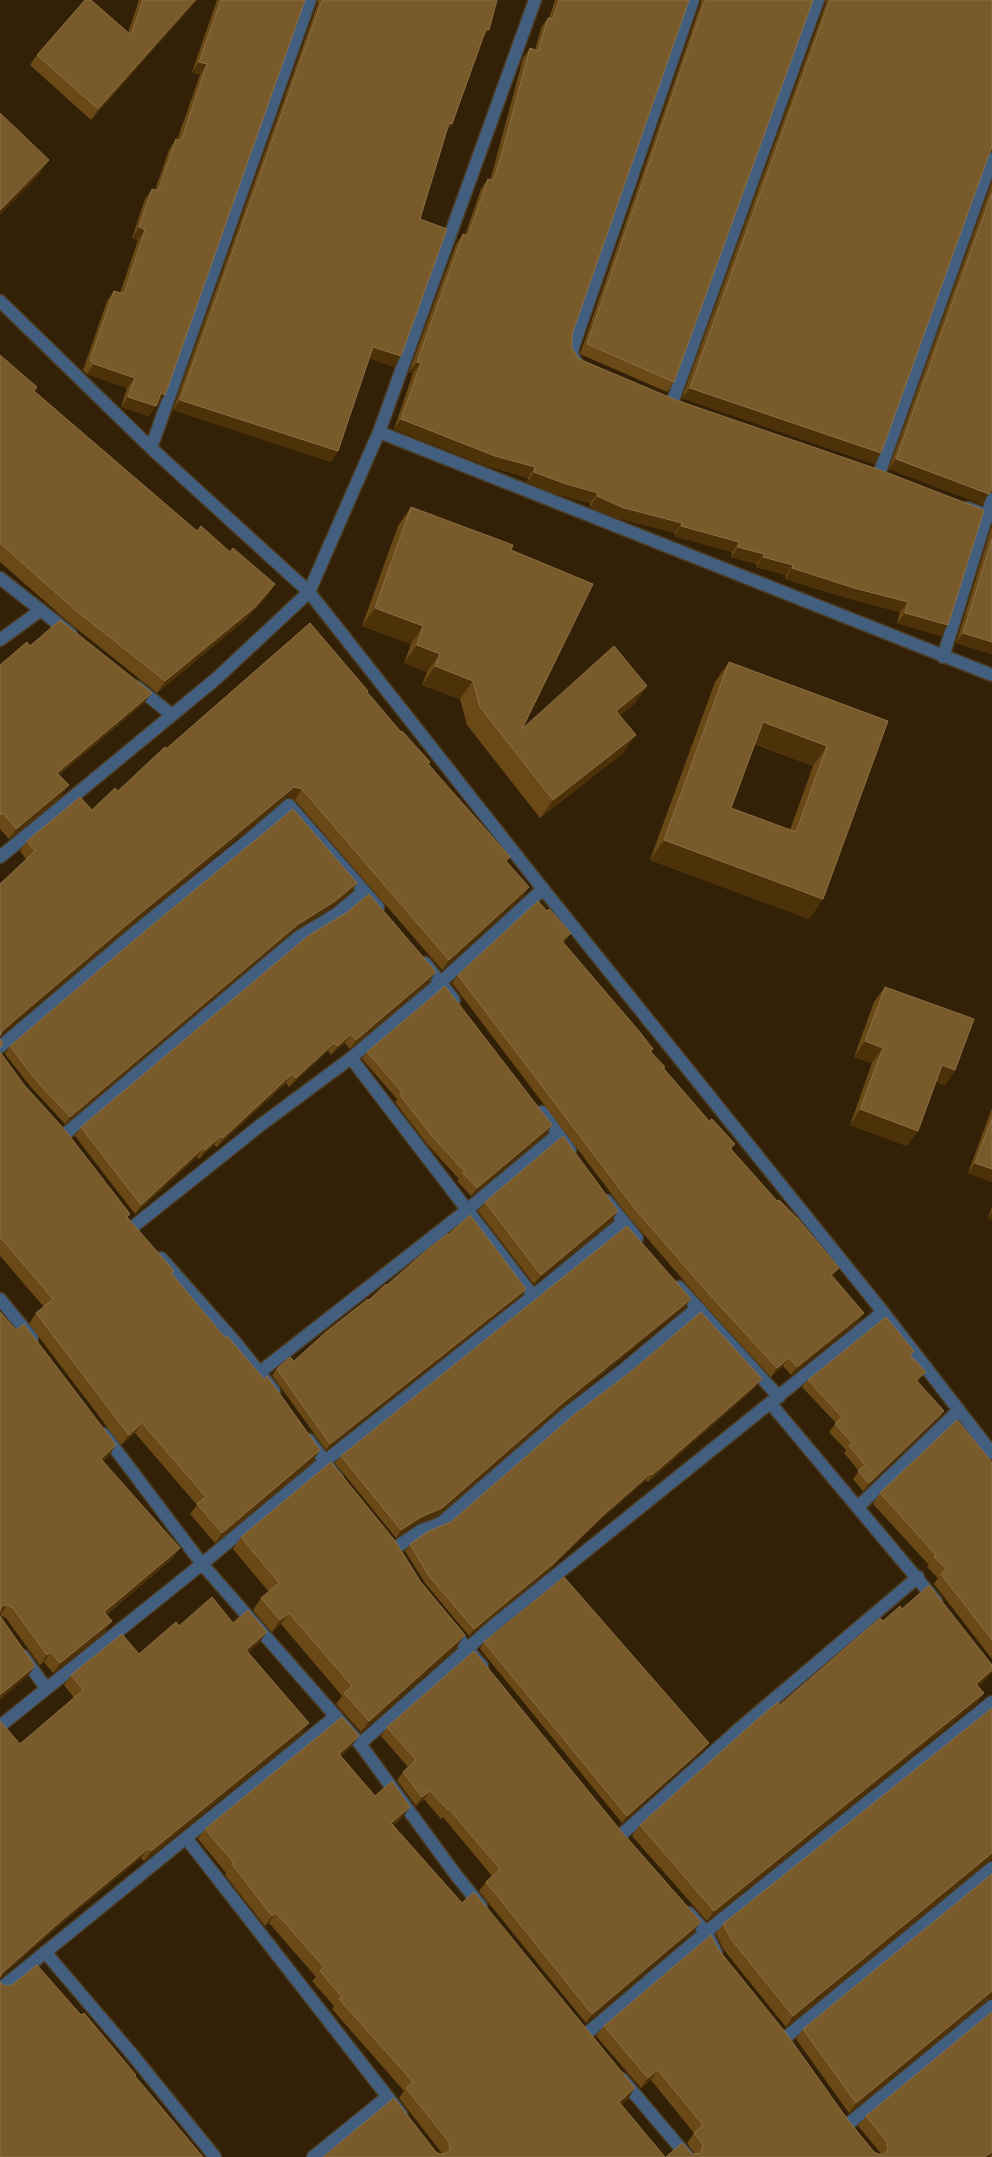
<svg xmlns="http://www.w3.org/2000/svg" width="992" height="2157" viewBox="0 0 992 2157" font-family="'Work Sans',sans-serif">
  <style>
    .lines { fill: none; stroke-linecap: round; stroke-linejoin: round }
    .minor-casing { stroke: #4d3c22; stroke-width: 15 }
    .minor { stroke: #435f7f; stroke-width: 12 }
    .wall { fill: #6a4917; fill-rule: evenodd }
    .shaded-wall { fill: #4d3209 }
    .building { fill: #795a2b; stroke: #8c6f44; fill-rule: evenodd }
  </style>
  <rect width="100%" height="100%" fill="#322107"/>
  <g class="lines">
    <defs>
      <g id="minor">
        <path d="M0,301l151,147 158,144 234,297 340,423 109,141"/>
        <path d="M577,363l-5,-8 1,-8 120,-347"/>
        <path d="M672,403l146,-403"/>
        <path d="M379,432l156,-432"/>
        <path d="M151,448l159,-448"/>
        <path d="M879,474l113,-315"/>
        <path d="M968,508l24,9"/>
        <path d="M0,578l71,56"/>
        <path d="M0,640l41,-30"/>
        <path d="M943,657l49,-158"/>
        <path d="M137,687l35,28"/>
        <path d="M0,857l217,-179 92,-86 70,-160 613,243"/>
        <path d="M425,963l29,37"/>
        <path d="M0,1047l134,-114 112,-91 43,-37 89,102"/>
        <path d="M351,1058l182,238"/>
        <path d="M542,1112l28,38"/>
        <path d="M64,1135l233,-197 38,-23 29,-24"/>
        <path d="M607,1201l30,37"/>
        <path d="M134,1226l128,-102 89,-66 90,-76 102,-93"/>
        <path d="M161,1258l75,85 38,48"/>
        <path d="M679,1287l100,110"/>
        <path d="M0,1299l32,39"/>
        <path d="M260,1372l207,-162 91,-76"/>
        <path d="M771,1404l165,197"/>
        <path d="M104,1434l98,130 158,180 96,131 25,31"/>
        <path d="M309,1440l28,38"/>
        <path d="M858,1507l101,-97"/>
        <path d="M394,1549l26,-18 21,-8 124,-108 58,-45 74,-62"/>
        <path d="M450,1628l32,38"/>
        <path d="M23,1656l23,32"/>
        <path d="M0,1726l202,-162 122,-102 209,-166 90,-74"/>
        <path d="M360,1744l134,-119 389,-313"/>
        <path d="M621,1835l119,-107 178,-151"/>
        <path d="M186,1838l215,276"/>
        <path d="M689,1913l17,19 10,20"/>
        <path d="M45,1952l86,101 84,104"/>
        <path d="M0,1989l336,-273"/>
        <path d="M585,2035l121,-103 286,-230"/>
        <path d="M785,2038l207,-170"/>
        <path d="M622,2079l66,78"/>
        <path d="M847,2125l145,-119"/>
        <path d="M313,2157l74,-60"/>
      </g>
    </defs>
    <use href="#minor" class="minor-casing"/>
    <use href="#minor" class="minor"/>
  </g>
  <g class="wall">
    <path d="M139,0h58l-106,120 -61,-55 7,-10 91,-22z"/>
    <path d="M217,0h88l-147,405h-1l-8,11 -28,-9 6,-19 -40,-14 -4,-4 24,-69 7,-10 6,2 18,-53 -6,-2 13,-39 7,-10 3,1 14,-40 7,-11 1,1 23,-65 -8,-3z"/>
    <path d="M317,0h180l-45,124 -5,7 -27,88 -26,148 -25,-9 -31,93 -7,11 -158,-52 145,-407z"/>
    <path d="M555,0h134l-117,334v14l7,11 97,41 207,71 58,165 -44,-13 3,-11 -53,-14 -62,-19 1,-4 -30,-8 1,-3 -26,-7 1,-5 -58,-16 1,-3 -58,-15 -27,-11v-4l-34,-9 -29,-12 1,-4 -40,-12 -94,-37 19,-56 -4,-1 47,-128 7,-10 2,1 16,-46 7,-10 2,1 3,-10 30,-112 7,-10 5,2 6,-22 7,-10h1z"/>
    <path d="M701,0h112l-139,382 -7,10 -87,-38 121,-351z"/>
    <path d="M825,0h167v151h-1l-2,1 -115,312 -192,-66 144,-395z"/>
    <path d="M992,183v309h-2l-8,12 -93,-35z"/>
    <path d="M0,355l34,36 163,140 33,21 45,32 -8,12 -21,23 -89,74 -91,-73 -66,-58z"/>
    <path d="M411,507l100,43 11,179 125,-43 -13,18 -14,11 3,38 -83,65 -73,-93 -7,-26 -38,-14 5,-13 -23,-9 7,-19 -49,-18 36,-100z"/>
    <path d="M992,526v128l-36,-11z"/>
    <path d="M30,646l114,57 -85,72 3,21 -53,43 -9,-10v-164z"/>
    <path d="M729,662l159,59 -65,178 -14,20 -159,-59 65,-178zM755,744l58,22 -23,64 -59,-22z"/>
    <path d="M368,691l-1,2 34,39 29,30 -1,2 78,98 22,25 -7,10 -80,73 -147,-170 -8,-3 -158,130 -129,109 26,-177 -6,-8 7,-10 65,-31 26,-19 48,-42z"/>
    <path d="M352,891l-22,17 -38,24 -227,192 -35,-38 -25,-32 5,-8z"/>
    <path d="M547,911l18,31 -2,1 90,106 -2,3 13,16 45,53 26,23 -4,5 102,127 31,37 -5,8 -68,54 -8,-9 -12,11 -68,-74 -74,-86 -177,-234 6,-8z"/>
    <path d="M430,981l-80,68 -5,-6 -14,12 -3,-4 -39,36 -3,-4 -69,64 -3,-2 -15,14 -2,-2 -62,57 -60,-78 6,-9z"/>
    <path d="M885,987l70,83 -10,15 -9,-3 -29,64 -57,-21 22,-62 -18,-6 20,-55z"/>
    <path d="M0,1052l25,34 102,132 47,53 -2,3 148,176 -7,11 -98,82 -25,-29 7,-9 -62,-72 -14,12 -92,-121 7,-11 8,-6 -44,-51z"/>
    <path d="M367,1052l185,73 -5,8 -76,63 -14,-15 2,-2 -32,-35 -32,-42 2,-3 -35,-40z"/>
    <path d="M992,1108v74l-24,-9z"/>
    <path d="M485,1202l127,19 -78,63 -56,-73z"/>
    <path d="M992,1207v13l-4,-2z"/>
    <path d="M387,1285l139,4 -4,6 -196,155 -54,-75 5,-6 17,-8z"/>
    <path d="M691,1299l-6,8 -125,102 -123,107 -22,8 -19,14 -61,-75 6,-7z"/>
    <path d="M0,1312l109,144 -6,5 70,97 -67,57 -1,17 -52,41 -9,-11 -4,3 -34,-47 -6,-3z"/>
    <path d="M914,1351l-4,5 10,23 -2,3 26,29 -5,7 -76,73 -10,-12 6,-8 -15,-18 2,-3 -17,-18 7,-9 -34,-36 6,-7z"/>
    <path d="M757,1386l-109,96 -2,-2 -50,44 -48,47 -79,65 -44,-53 -20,-32 5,-7 41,-22z"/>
    <path d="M992,1462v197l-58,-75 4,-6 -11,-11 2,-2 -56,-61 7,-11z"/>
    <path d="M241,1537l216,110 -96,85 -25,-28 6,-8 -61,-72 -9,8 -19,-22 8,-12 8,-6 -36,-43z"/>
    <path d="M902,1609l90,56v7l-5,6 -9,8 6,7 -7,10 -270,218 -75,-85 8,-11 140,-120 103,-84z"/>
    <path d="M233,1623l27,19 -12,10 54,81 -158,128 -3,-3 -86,71 -55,49 20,-234 54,-46 -10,-13 7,-10 68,-21 40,-28z"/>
    <path d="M484,1642l220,107 -82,74 -142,-174z"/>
    <path d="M387,1727l307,204 -108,92 -107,-132 7,-9 6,-6 -49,-59 -2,2 -17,-20 -8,7 -19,-26 6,-8 5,-5 -27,-31z"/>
    <path d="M359,1736l-8,11 -10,9 34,40 28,21 -10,9 235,273 -7,5 44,53h-342l113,-5 4,2h2l-1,-2 -42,-54 5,-7 -72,-82 2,-3 -22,-25 4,-4 -47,-54 -4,3 -40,-51 1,-2 -28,-34 7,-10z"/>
    <path d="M987,1862l-201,165 -62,-77 -8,-16 7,-10z"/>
    <path d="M718,1949l130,171 26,32 6,2v-2l-22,-26 8,-10 126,-104v145h-326l29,-3 -8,-11 7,-10 -43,-53 -10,8 -45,-52 8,-10z"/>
    <path d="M987,2000l-138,113 -53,-74 7,-10z"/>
  </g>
  <g class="shaded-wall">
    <path d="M195,0h2l-106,120 7,-11z"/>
    <path d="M486,29l3,1 -7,10 -4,-1z"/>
    <path d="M199,62l8,2 -7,11 -8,-3z"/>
    <path d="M449,123l3,1 -7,10z"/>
    <path d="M49,160l-11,16 -38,39v-5z"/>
    <path d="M139,227l6,3 -7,10 -6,-2z"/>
    <path d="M373,347l28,9 -7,11 -28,-10z"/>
    <path d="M417,362l4,1 -8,10 -4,-1z"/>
    <path d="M94,364l41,14 -8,10 -40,-14z"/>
    <path d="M690,388l191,65 -7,11 -192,-66z"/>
    <path d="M161,393l4,2 -7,10 -5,-1z"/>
    <path d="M128,397l28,9 -7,10 -28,-9z"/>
    <path d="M180,400l158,51 -7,11 -158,-52z"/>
    <path d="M401,419l134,48 -7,11 -40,-12 -94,-37z"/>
    <path d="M896,459l93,35 -7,10 -93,-35z"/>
    <path d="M534,472l64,21 -8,10 -34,-9 -29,-12z"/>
    <path d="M597,496l85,27 -7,10 -58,-15 -27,-11z"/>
    <path d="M681,526l58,16 -7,10 -58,-16z"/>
    <path d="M738,547l26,7 -7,10 -26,-7z"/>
    <path d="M763,557l30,8 -7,10 -30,-8z"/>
    <path d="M792,568l116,34 -8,10 -53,-14 -62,-19z"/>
    <path d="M275,584l-8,12 -21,23 -89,74 8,-12z"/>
    <path d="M375,608l48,18 -12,18 -49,-18z"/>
    <path d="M905,613l43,12 -7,11 -44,-13z"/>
    <path d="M963,633l29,9v12l-36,-11z"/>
    <path d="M417,645l23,9 -13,18 -23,-9z"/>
    <path d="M435,666l38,15 -13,18 -38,-14z"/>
    <path d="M647,686l-13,18 -30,25 12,-18z"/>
    <path d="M152,693l-8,10 -94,80 7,-10z"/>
    <path d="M763,722l64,24 -14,20 -64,-25z"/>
    <path d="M636,735l-13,18 -83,65 13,-18z"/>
    <path d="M69,785l-7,11 -53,43 7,-10z"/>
    <path d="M294,787l8,2 -7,11 -8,-3 -158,130 -129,109 2,-5 134,-114z"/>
    <path d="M664,840l159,59 -14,20 -159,-59z"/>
    <path d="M357,883l-5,8 -22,17 -38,24 -227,192 5,-7 227,-192z"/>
    <path d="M529,887l-7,10 -80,73 7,-10z"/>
    <path d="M571,933l-6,9 -9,7 6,-8z"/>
    <path d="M436,972l-6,9 -80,68 6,-9z"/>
    <path d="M351,1034l-6,9 -14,12 7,-9z"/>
    <path d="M865,1041l18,7 -11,15 -18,-6z"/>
    <path d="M334,1043l-6,8 -39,36 7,-9z"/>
    <path d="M942,1065l13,5 -10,15 -14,-5z"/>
    <path d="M292,1074l-6,9 -69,64 6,-9z"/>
    <path d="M860,1109l58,22 -11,15 -57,-21z"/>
    <path d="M552,1125l-5,8 -76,63 6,-8z"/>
    <path d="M221,1136l-7,9 -15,14 6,-9z"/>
    <path d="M203,1148l-6,9 -62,57 6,-9z"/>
    <path d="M975,1163l17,6v13l-24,-9z"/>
    <path d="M618,1211l-6,10 -78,63 7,-9z"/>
    <path d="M992,1212v8l-4,-2z"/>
    <path d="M839,1268l-6,8 -8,7 6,-8z"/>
    <path d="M526,1289l-4,6 -196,155 4,-6z"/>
    <path d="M691,1299l-6,8 -125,102 -123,107 -22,8 -19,14 5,-8 164,-129z"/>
    <path d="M864,1313l-5,8 -68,54 6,-8z"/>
    <path d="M789,1358l-6,8 -12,11 6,-9z"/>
    <path d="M926,1372l-6,7 -9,9 5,-8z"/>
    <path d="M762,1379l-5,7 -109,96 4,-7z"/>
    <path d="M944,1411l-5,7 -76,73 6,-8z"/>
    <path d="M142,1423l-7,10 -14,12 8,-10z"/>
    <path d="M116,1445l-7,11 -15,13 7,-10z"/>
    <path d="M320,1450l-7,11 -98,82 7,-10z"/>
    <path d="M651,1473l-5,7 -50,44 -48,47 -79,65 5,-7z"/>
    <path d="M180,1548l-7,10 -76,64 7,-10z"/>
    <path d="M7,1605l-7,10v-6l2,-3z"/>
    <path d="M289,1613l-8,11 -9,8 8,-12z"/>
    <path d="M112,1621l-7,11 -52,41 7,-10z"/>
    <path d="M267,1632l-7,10 -21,18 7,-10z"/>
    <path d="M465,1635l-8,12 -96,85 8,-11z"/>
    <path d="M51,1652l-7,10 -4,3 7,-10z"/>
    <path d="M35,1666l-7,10 -28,24v-5z"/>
    <path d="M992,1670v2l-5,6 -18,17 7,-11z"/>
    <path d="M984,1693l-7,10 -270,218 7,-10z"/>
    <path d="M309,1723l-7,10 -158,128 7,-10z"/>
    <path d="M359,1736l-8,11 -19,17 7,-10z"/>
    <path d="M709,1743l-5,6 -82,74 5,-7z"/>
    <path d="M430,1791l-6,8 -8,7 6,-9z"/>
    <path d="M410,1807l-7,10 -20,17 8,-11z"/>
    <path d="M149,1848l-8,10 -86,71 -55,49 2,-5 61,-54z"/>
    <path d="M992,1853v8l-5,1 -201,165 7,-11z"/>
    <path d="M276,1913l-7,10 -4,3 7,-10z"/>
    <path d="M701,1922l-7,9 -108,92 6,-9z"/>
    <path d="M992,1991v8l-5,1 -138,113 7,-10z"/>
    <path d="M658,2070l-7,10 -10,8 7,-10z"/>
    <path d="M635,2088l-7,11 -16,13 7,-10z"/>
    <path d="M992,2152v2l-2,3h-6z"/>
  </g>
  <g class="building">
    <path d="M85,0h6l40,35 12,-35h52l-97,109 -61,-54z"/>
    <path d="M221,0h84l-140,395 -4,-2 -5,13 -28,-9 7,-19 -41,-14 -4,-4 24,-69 10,3 21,-64 -6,-3 13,-38 6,2 18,-52 5,2 26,-77 -8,-2z"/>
    <path d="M322,0h175l-8,30 -3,-1 -34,95 -3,-1 -29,96 27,10 -46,127 -28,-9 -35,104 -158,-51z"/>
    <path d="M559,0h130l-117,334v14l7,11 97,41 207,71 101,39 -36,115 -43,-12 3,-11 -54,-14 -62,-20 1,-3 -30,-8 1,-3 -26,-7 1,-5 -58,-16 1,-3 -58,-15 -27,-12 1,-3 -35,-10 -29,-11 1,-5 -40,-11 -94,-37 20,-56 -4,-1 46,-128 5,2 20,-57 5,2 7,-21 30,-112 8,3 10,-33 5,1z"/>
    <path d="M705,0h108l-139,382 -87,-38z"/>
    <path d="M830,0h162v146l-111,307 -191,-65z"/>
    <path d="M0,113l49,47 -49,50z"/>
    <path d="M992,193v294l-3,7 -93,-35z"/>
    <path d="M0,355l37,32 -3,4 163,140 4,-5 29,26 3,-4 42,36 -21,24 -89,73 -91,-72 -74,-66z"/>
    <path d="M411,507l102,38 -2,5 82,34 -71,145 92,-83 33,40 -31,25 20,24 -83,65 -73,-93 -7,-26 -38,-15 5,-12 -23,-9 6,-19 -48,-18z"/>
    <path d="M992,539v103l-29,-9z"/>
    <path d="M60,620l92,73 -95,80 12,12 -53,44 -13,-16 -3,2v-150l27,-23 3,4z"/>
    <path d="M310,623l58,68 -1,1 34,40 1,-1 28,31 -2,2 82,93 -4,4 23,26 -80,73 -147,-171 -8,-2 -158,130 -134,114 -2,5v-152l35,-33 -8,-10 53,-44 12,13 23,-22 3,3 47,-44 1,2z"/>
    <path d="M729,662l159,59 -65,178 -159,-59zM763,722l64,24 -31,86 -65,-24z"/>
    <path d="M293,809l64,74 -22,18 -38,24 -227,192 -35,-38 -25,-33 134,-114z"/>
    <path d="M369,894l67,78 -80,68 -5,-6 -13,12 -4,-3 -38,35 -4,-4 -69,64 -2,-2 -16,14 -2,-2 -62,57 -60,-78 227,-191 38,-23z"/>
    <path d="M538,901l9,10 2,-2 22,24 -9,8 77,90 14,18 -3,2 15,16 -2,1 46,53 3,-2 23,25 -5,4 47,53 2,-1 19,19 41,49 -8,7 33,38 -67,54 -8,-9 -12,10 -68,-74 -74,-85 -177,-234z"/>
    <path d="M445,986l107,139 -75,63 -14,-15 2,-1 -33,-36 -32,-41 2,-3 -35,-40z"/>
    <path d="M885,987l89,32 -19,51 -13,-5 -24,66 -58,-22 23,-61 -18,-7z"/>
    <path d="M0,1039l3,4 -3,5z"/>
    <path d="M0,1052l25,34 40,44 65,84 -3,3 47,54 -3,2 54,65 2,-2 37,43 3,-3 53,74 -98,83 -25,-29 9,-7 -64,-74 -13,12 -93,-122 17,-14 -53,-62z"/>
    <path d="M992,1118v51l-17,-6z"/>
    <path d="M563,1136l55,75 -77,64 -56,-73z"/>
    <path d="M470,1215l56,74 -196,155 -53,-75 13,-12 4,4 32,-29 42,-33 1,1 17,-16 1,1 40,-35 20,-16 1,1z"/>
    <path d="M627,1226l64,73 -126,102 -123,107 -21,9 -20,13 -60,-74z"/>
    <path d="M0,1312l16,18 8,-6 92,121 -15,14 79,89 -76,64 8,9 -52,42 -9,-11 -4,3 -34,-47 -6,-3 -5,1 -2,5z"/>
    <path d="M701,1312l61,67 -110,96 -1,-2 -50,44 -48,47 -79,65 -45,-53 -19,-32 19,-13 22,-9 124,-108 58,-44z"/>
    <path d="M886,1317l28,34 -4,4 16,17 -10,8 28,31 -75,72 -11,-12 7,-6 -16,-19 3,-3 -17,-19 7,-7 -34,-37z"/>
    <path d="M957,1420l35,42v178l-51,-66 5,-5 -12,-12 2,-2 -56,-62z"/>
    <path d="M331,1462l65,80 24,39 45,54 -96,86 -25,-28 8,-7 -63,-73 -9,7 -19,-22 18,-15 -38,-46z"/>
    <path d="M564,1577l145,166 -82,73 -143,-174z"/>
    <path d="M929,1585l63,80v5l-16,14 8,9 -270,218 -74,-86 112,-101 26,-22 2,3 100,-87 3,3 17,-15 2,3z"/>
    <path d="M212,1597l21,26 15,-13 19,22 -21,18 63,73 -158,128 -2,-3 -86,71 -61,54 -2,4v-256l20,23 63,-54 -12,-15 51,-41 17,20 37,-32 3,4z"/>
    <path d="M0,1616l35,50 -35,29z"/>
    <path d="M474,1651l147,180 80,91 -109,92 -106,-132 14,-13 -51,-60 -1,1 -18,-19 -8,6 -19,-25 13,-12 -29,-33z"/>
    <path d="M992,1708v145l-199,163 -62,-77 -8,-15z"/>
    <path d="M342,1717l17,19 -20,18 36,42 17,-15 18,26 -19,16 71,80 12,-11 161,196 -16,14 46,55h-342l71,-59 42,54 4,2 7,-1 3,-4 -1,-7 -43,-54 7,-6 -74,-83 3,-2 -22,-26 4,-4 -48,-54 -4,3 -40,-52 2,-1 -29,-34z"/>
    <path d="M992,1874v117l-136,112 -53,-74z"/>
    <path d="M711,1935l7,14 68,84 62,87 26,32 7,3 4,-2 3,-4 -1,-7 -21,-26 126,-104v140l-8,5h-318l16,-14 10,11 9,-1 2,-8 -9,-12 9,-8 -45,-55 -10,8 -44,-52z"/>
    <path d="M37,1965l44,50 3,-2 52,62 -1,1 68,81h-203v-175l1,1 4,3 7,-1z"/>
  </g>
</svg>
